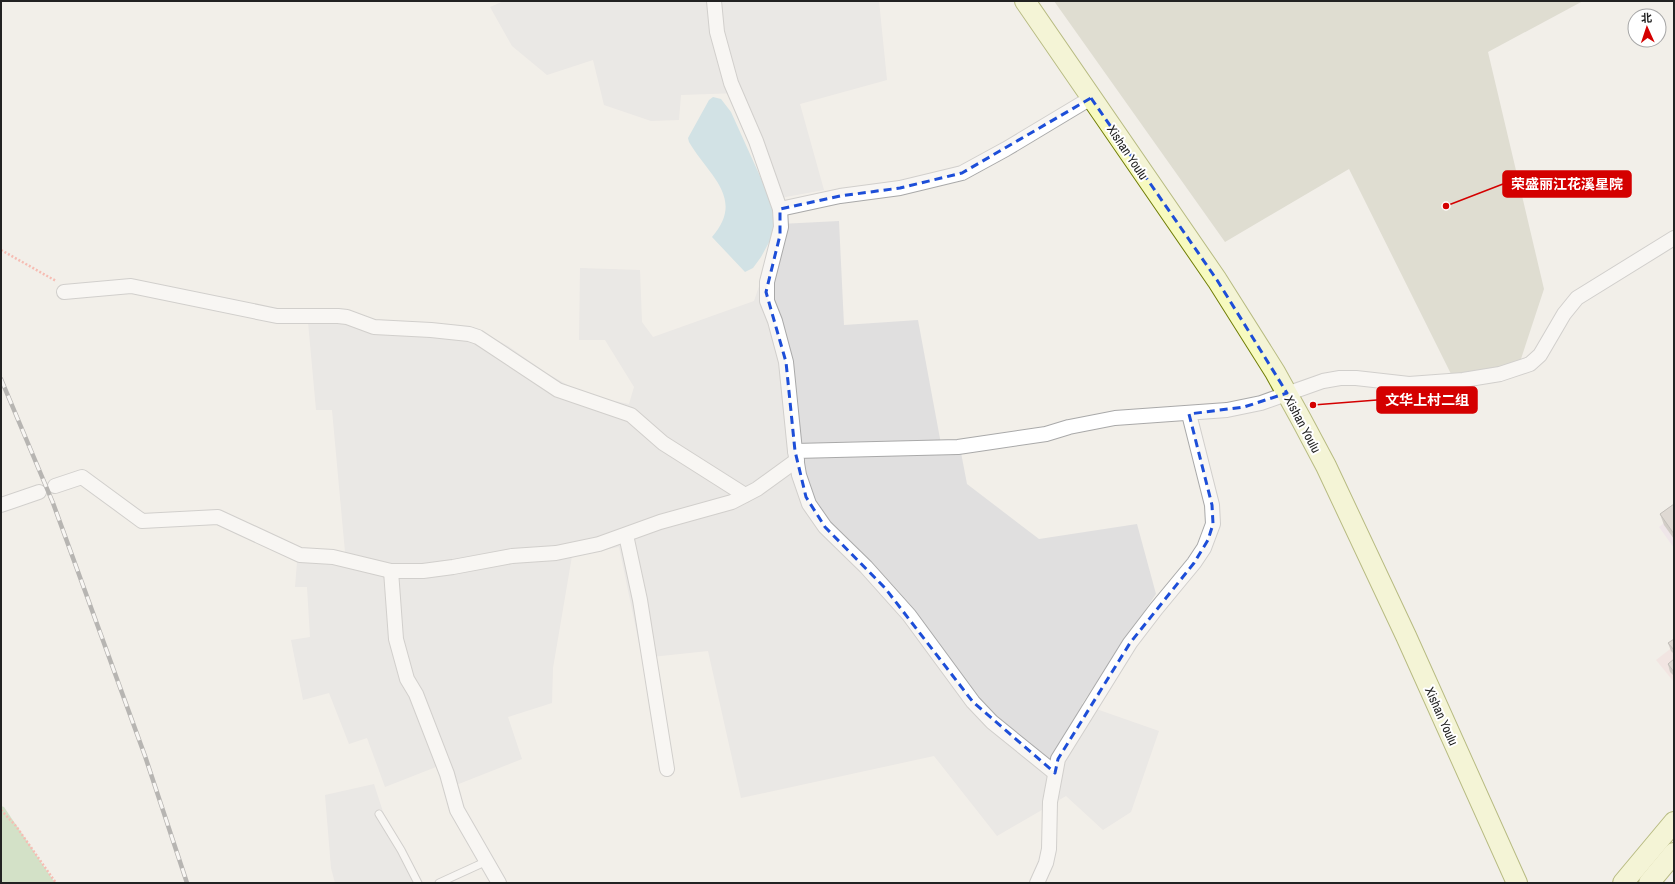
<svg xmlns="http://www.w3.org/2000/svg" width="1675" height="884" viewBox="0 0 1675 884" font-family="'Archivo Narrow','Noto Sans SC',sans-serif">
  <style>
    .residential { fill: #e0dfdf }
    .commercial { fill: #f2dad9 }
    .industrial { fill: #ebdbe8 }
    .construction { fill: #c7c7b4 }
    .forest { fill: #add19e }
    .water { fill: #aad3df }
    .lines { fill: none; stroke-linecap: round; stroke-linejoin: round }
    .lane-casing { stroke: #a9a9a9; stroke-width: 9 }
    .street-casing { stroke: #a9a9a9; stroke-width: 16 }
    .secondary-casing { stroke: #707d05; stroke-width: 22 }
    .path { stroke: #fa8072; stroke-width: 2.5; stroke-dasharray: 2 2; stroke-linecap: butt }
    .lane { stroke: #fff; stroke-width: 7 }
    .street { stroke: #fff; stroke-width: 14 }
    .secondary { stroke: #f7fabf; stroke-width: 20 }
    .rail-casing { stroke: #707070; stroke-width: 4.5 }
    .rail { stroke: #fff; stroke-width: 3; stroke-dasharray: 9; stroke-linecap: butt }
    .wall { fill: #aba49e }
    .building { fill: #c7bfb8; stroke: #8b8681 }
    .marked { fill: none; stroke: #1d4ed8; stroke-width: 3; stroke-dasharray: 8 5; stroke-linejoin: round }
    .labels { text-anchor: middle; stroke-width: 4; stroke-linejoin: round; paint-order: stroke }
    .street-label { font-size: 13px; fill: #222; stroke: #fff }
    .leader { fill: none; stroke: #d40000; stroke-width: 1.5 }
    .callout-dot { fill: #d40000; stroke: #fff; stroke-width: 1.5 }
    .callout { fill: #d40000; stroke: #d40000; stroke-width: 1.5 }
    .callout-label { font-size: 14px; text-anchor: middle; font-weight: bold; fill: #fff }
  </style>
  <rect width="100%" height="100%" fill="#f2efe9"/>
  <g class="residential">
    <path d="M504,1h375l8,79 -87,24 24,86 -44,8 -41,-105 -58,2 -2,25 -28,1 -47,-16 -11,-45 -46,15 -35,-29 -22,-39z"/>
    <path d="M839,221l5,104 74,-5 23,124 18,-2 8,42 72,55 98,-15 19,70 -74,110 77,27 -28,81 -28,18 -37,-34 -69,40 -63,-80 -193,42 -33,-147 -66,7 -23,-111 -47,9 -19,112 -1,35 -44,14 14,42 -76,30 -10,-22 -51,20 -18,-49 -18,6 -20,-51 -26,7 -12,-60 19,-3 -3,-50h-12l3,-37 47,2 -13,-142h-16l-9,-99h46l21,10 99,6 35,19 40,28 38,21 43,9 5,-17 -29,-47h-26l1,-72 60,2 2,52 11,15 101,-36 26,-77z"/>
    <path d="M374,784l11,34 38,65h-88l-4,-15 -6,-73z"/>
  </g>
  <path class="commercial" d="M1674,646v36l-18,-22z"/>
  <path class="industrial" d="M1674,515v33l-15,-21z"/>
  <path class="construction" d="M1054,1h529l-95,51 56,237 -25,76 -65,15 -105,-211 -124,73z"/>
  <path class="forest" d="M1,806l3,1 51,76h-54z"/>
  <path class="water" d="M713,97l8,2 10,13 43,95v26l-13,24 -8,11 -8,4 -33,-35c34,-39 -4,-62 -23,-95l-1,-4 21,-38z"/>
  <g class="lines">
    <defs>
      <g id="lane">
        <path d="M379,814l22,36 17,33"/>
        <path d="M439,883l48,-22"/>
      </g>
      <g id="street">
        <path d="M714,1l3,31 14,51 25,58 24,68 1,18 -14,55v19l8,20 11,41 9,89 4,24 10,29 16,23 41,40 43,48 64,87 19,20 63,51"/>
        <path d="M780,209l60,-13 60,-8 62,-15 44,-24 85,-51"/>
        <path d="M64,292l67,-6 146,30h61l9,1 27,10 57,3 38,4 9,3 80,53 73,25 32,28 82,52"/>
        <path d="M795,451l163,-4 88,-13 23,-7 46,-9 112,-8 34,-7 62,-22 17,-3h16l53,6 54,-4 37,-6 30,-10 10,-9 24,-41 13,-16 97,-60"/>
        <path d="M55,486l27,-9 60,44 76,-4 82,38 33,2 58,14h32l30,-4 59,-11 44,-3 43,-9 61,-22 72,-20 25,-13 40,-29"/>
        <path d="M1,505l38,-13"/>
        <path d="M626,535l14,65 27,169"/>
        <path d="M391,571l5,68 11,40 9,15 31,80 10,36 42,73"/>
        <path d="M1037,883l9,-20 3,-14 1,-47 8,-43 72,-116 26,-34 38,-46 10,-15 9,-24 -1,-19 -23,-91"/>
      </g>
      <g id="secondary">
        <path d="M1025,1l192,279 58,92 26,47 25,47 80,170 111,247"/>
        <path d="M1623,883l51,-61"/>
        <path d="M1649,883l25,-30"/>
      </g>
    </defs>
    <use href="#lane" class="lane-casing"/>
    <use href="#street" class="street-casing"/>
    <use href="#secondary" class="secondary-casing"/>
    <g class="path">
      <path d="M1,250l55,31"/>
      <path d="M1,810l15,16 40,57"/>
    </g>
    <use href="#lane" class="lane"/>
    <use href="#street" class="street"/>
    <use href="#secondary" class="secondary"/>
    <defs>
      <path id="rail" d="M1,379l52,124 92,253 42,127"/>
    </defs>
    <use href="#rail" class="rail-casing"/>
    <use href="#rail" class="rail"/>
  </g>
  <g class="wall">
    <path d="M1674,504v35l-10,-14 -4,-11z"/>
    <path d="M1674,639v15l-3,-3 -3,-8z"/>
    <path d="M1674,659v17l-4,-4 -2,-8z"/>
  </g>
  <g class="building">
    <path d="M1674,504v30l-14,-20z"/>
    <path d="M1674,639v11l-6,-7z"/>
    <path d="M1674,659v13l-6,-8z"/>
  </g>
  <path d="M0 0H1675V884H0ZM1091,98l126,182 70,113 -43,14 -55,7 23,91 1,19 -5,16 -14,23 -64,80 -72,116 -3,14 -82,-71 -88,-114 -60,-61 -19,-30 -11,-46 -9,-89 -20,-70 14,-57v-26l60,-13 60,-8 62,-15z" fill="#f2efe9" fill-opacity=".55" fill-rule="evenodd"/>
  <path class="marked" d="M1091,98l126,182 70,113 -43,14 -55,7 23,91 1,19 -5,16 -14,23 -64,80 -72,116 -3,14 -82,-71 -88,-114 -60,-61 -19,-30 -11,-46 -9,-89 -20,-70 14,-57v-26l60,-13 60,-8 62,-15z"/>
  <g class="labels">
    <g class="street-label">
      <text transform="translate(1128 152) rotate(56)" y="5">Xishan Youlu</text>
      <text transform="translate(1303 424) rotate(62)" y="5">Xishan Youlu</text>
      <text transform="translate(1442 716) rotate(66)" y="5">Xishan Youlu</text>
    </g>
  </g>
  <path class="leader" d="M1446 206L1503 184M1313 405L1377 400"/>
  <g class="callout-dot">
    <circle cx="1446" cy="206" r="4"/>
    <circle cx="1313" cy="405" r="4"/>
  </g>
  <g class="callout">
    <rect x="1503" y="171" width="128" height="26" rx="4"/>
    <rect x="1377" y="387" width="100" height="26" rx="4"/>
  </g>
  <g class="callout-label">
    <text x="1567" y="189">荣盛丽江花溪星院</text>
    <text x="1427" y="405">文华上村二组</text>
  </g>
  <rect width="1675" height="884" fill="none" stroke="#222222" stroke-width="4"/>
  <g transform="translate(1647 28) rotate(357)"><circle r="19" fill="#ffffff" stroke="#a7a7a7"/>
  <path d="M0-3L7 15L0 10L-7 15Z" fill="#d40000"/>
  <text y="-6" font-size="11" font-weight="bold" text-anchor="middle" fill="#222222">北</text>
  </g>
</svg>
